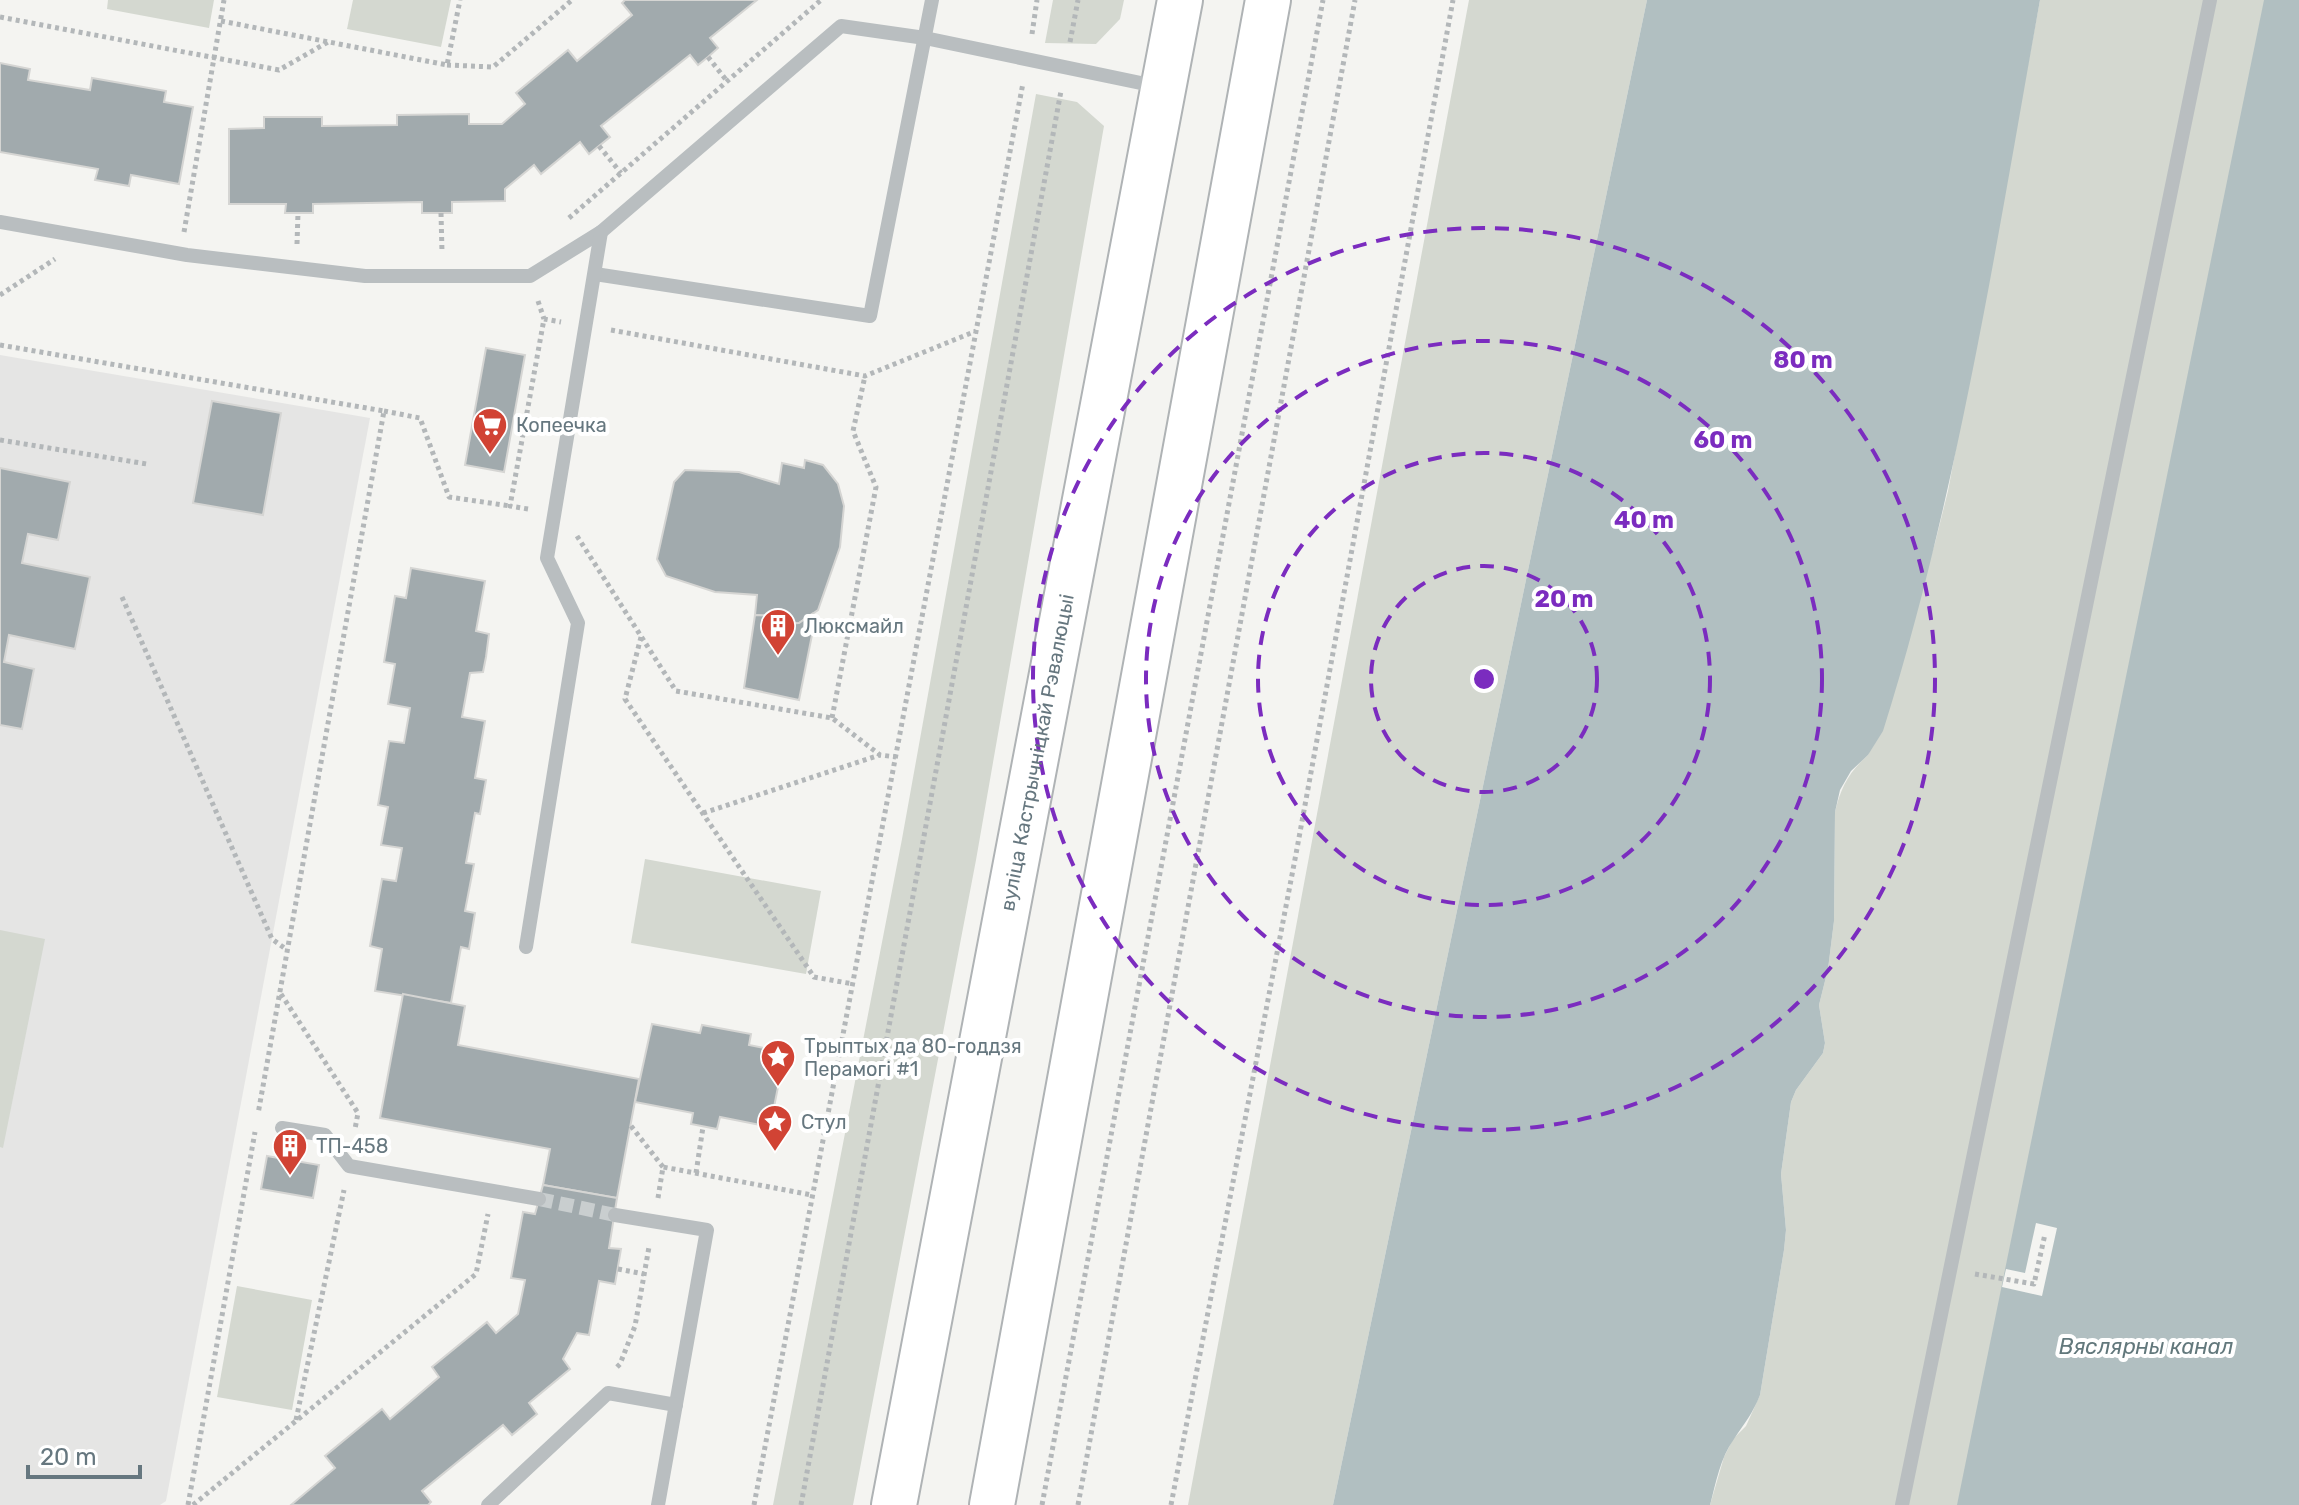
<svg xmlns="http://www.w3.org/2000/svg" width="2299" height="1505" viewBox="0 0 2299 1505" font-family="Rubik,sans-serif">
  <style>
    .built { fill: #e5e5e4 }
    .green { fill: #d4d8d0 }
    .water { fill: #b1bfc1 }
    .pier { fill: #f4f4f1 }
    .building { fill: #a1aaad; stroke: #d5d5d3; stroke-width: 2 }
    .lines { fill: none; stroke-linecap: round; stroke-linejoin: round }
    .minor-tunnel { stroke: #c9cecf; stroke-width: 14; stroke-dasharray: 14 7; stroke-linecap: butt }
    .highway-casing { stroke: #afb3b5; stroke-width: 48 }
    .path { stroke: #b3b7b9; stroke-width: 5; stroke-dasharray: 4 4; stroke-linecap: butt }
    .minor { stroke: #b9bec0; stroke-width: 14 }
    .highway { stroke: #fff; stroke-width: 44 }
    .ring { fill: none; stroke: #7b2cbf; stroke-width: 4; stroke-dasharray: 14 10 }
    .labels { text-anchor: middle; stroke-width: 8; stroke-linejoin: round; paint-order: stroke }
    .poi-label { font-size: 20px; fill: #66777f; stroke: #fff; text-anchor: start }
    .street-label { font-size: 20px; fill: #66777f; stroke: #fff }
    .water-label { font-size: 22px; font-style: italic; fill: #62787c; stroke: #fff }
    .centre { fill: #7b2cbf; stroke: #fff; stroke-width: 4 }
    .ring-label { font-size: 24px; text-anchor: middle; font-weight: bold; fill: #7b2cbf; stroke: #fff; stroke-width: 8; stroke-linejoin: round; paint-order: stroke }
  </style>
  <rect width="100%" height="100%" fill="#f4f4f1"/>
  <path class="built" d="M0,355l370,63 -204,1083 -6,4h-160z"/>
  <g class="green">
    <path d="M108,0h106l-5,28 -102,-19z"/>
    <path d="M353,0h98l-10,47 -94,-18z"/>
    <path d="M1053,0h71l-4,19 -24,25 -51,-1z"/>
    <path d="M1469,0h178l-314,1505h-145z"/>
    <path d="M2040,0h259v1505h-589l14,-48 9,-18 13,-13 14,-31 24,-145 2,-20 -5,-56 10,-72 5,-12 27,-37 2,-10 -6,-38 9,-36 6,-48 1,-109c6,-25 14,-40 33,-57l67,-212 13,-52z"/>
    <path d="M1036,94l41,8 27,24 -128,734 -123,645h-80l129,-666z"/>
    <path d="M645,859l176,32 -15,83 -175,-31z"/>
    <path d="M0,930l45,9 -42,209 -3,-1z"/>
    <path d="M237,1286l75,14 -20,110 -75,-13z"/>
  </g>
  <g class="water">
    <path d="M1647,0h393c-44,245 -82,493 -157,731l-15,24 -17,16 -11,19 -5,22 -1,109 -6,48 -9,36 6,38 -2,10 -27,37 -5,12 -10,72 5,56 -2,20 -24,145c-7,18 -16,29 -26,44 -14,19 -18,44 -24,66h-377z"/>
    <path d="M2264,0h35v1505h-342z"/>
  </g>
  <path class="pier" d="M2036,1223l21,5 -15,68 -40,-9 4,-18 19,4z"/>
  <g class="building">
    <path d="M625,0h132l-47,38 8,10 -10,9 -10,8 -8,-10 -89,71 9,11 -21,17 -9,-12 -39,32 -7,-9 -29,24v12l-53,1v11h-30v-11l-109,2v9h-28l1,-9h-57v-75l35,-1v-11h58v9l75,-1v-10l72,-1v10h33l23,-20 -9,-11 52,-43 9,11 55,-46 -10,-12z"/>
    <path d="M0,63l30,6 -2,11 62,10 2,-12 74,13 -2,11 29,5 -14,77 -48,-9 -2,11 -34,-6 3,-11 -98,-17z"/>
    <path d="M486,348l39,7 -21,117 -39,-7z"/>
    <path d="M212,401l69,12 -18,102 -70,-12z"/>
    <path d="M805,460l18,5 15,19 6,22 -4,41 -22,63 -19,13 -25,2 1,-9 -20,-1 2,-20 -42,-3 -49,-16 -9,-17 17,-77 11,-12 54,2 40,12 3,-21 22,5z"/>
    <path d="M0,468l70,14 -12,58 -30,-6 -6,29 68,14 -15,72 -66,-14 -5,27 30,7 -12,60 -22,-4z"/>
    <path d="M411,568l74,13 -9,50 13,3 -3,23 -3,15 -13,1 -8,44 23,4 -10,57 11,2 -6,34 -5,-1 -9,50 8,1 -9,47 10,2 -6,36 -8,-2 -10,56 -76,-12 7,-42 -12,-3 12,-67 14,2 6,-33 -21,-3 7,-38 -10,-2 11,-64 15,2 6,-35 -22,-4 7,-40 -11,-2 11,-66 11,2z"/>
    <path d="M812,614l2,11 -15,75 -55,-12 11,-73 20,1 -1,9 25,-2z"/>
    <path d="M403,994l62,12 -7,39 181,34 -22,119 -74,-13 7,-36 -170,-31z"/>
    <path d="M652,1024l48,9 2,-8 49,9 -2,11 36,7 -15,75 -50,-10 -3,12 -26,-5 2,-11 -58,-11z"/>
    <path d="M267,1156l52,9 -6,33 -52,-9z"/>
    <path d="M543,1185l74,13 -8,50 12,1 -6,35 -16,-3 -10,54 -12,-2 -14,26 7,10 -41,34 8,11 -25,21 -9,-10 -81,66 9,11 -3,3h-137l44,-37 -10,-12 57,-47 8,10 49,-42 -7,-10 55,-45 9,11 22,-19 7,-34 -14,-2 12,-66 12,2z"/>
  </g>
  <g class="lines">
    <path class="minor-tunnel" d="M539,1199l76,16"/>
    <defs>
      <g id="highway">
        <path id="s1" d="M894,1505l286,-1505"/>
        <path d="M992,1505l276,-1505"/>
      </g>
    </defs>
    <use href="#highway" class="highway-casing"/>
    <g class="path">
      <path d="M0,17l279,53 49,-28"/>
      <path d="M221,21l226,44 13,-65"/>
      <path d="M1032,34l5,-34"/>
      <path d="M1070,42l8,-42"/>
      <path d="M708,57l19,24"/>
      <path d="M447,65l46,2 79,-67"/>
      <path d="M599,146l22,27"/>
      <path d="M441,213l1,39"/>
      <path d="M569,218l252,-218"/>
      <path d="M184,232l40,-232"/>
      <path d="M297,244l1,-31"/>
      <path d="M0,295l55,-36"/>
      <path d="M538,301l6,18"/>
      <path d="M611,330l254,46 111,-45"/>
      <path d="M0,345l384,66 -126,703"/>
      <path d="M384,411l36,7 29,79 61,9"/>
      <path d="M0,440l147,24"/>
      <path d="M528,509l-18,-3 34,-187 17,3"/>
      <path d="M577,536l99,155 156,27 48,37 16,2"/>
      <path d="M122,597l150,342 15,11"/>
      <path d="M641,637l-16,62 189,278 39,7"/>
      <path d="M832,718l44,-231 -23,-56 12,-55"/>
      <path d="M703,813l177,-58"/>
      <path d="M281,994l77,119 -3,16"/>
      <path d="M631,1126l32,41"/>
      <path d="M696,1173l7,-46"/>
      <path d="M658,1198l5,-31 149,28"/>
      <path d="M618,1269l26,5"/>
      <path d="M1975,1274l59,10 11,-50"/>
      <path d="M617,1367l3,-3 15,-38 14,-79"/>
      <path d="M296,1420l48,-230"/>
      <path d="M188,1505l67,-373"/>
      <path d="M193,1505l283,-231 12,-60"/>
      <path d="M754,1505l269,-1422"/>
      <path d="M801,1505l260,-1414"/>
      <path d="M1042,1505l281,-1505"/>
      <path d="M1078,1505l277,-1505"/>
      <path d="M1171,1505l125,-651 157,-854"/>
    </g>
    <g class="minor">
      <path d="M0,222l187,33 178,21h165l71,-44 240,-206 84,12 235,49"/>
      <path d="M595,274l275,42 62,-316"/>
      <path d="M526,947l52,-324 -31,-65 54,-326"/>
      <path d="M282,1128l43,7 24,31 190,33"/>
      <path d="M615,1215l92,15 -49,275"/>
      <path d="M488,1505l120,-112 68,12"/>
      <path d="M1902,1505l308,-1505"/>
    </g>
    <use href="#highway" class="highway"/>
  </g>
  <g class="ring">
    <circle cx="1484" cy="679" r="113"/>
    <circle cx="1484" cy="679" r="226"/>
    <circle cx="1484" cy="679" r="338"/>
    <circle cx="1484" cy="679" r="451"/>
  </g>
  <defs>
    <symbol id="supermarket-pin" viewBox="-11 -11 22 30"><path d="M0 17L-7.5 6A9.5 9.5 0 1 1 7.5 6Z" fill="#d14334" stroke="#fff"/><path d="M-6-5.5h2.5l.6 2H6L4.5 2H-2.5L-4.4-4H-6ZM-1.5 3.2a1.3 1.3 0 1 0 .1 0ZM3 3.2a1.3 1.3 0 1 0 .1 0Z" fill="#fff"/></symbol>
    <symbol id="building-pin" viewBox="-11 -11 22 30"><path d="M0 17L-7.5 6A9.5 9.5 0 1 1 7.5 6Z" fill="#d14334" stroke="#fff"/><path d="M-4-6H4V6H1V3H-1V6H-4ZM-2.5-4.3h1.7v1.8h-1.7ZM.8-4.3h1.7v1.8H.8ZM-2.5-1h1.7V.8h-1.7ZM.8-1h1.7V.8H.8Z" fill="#fff"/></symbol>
    <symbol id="sight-pin" viewBox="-11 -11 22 30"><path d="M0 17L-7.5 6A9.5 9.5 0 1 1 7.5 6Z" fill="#d14334" stroke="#fff"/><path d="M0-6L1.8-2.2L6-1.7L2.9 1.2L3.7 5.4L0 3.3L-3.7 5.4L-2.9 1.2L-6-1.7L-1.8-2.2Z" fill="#fff"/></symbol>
  </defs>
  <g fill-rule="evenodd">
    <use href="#supermarket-pin" x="470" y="405" width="40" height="54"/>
    <use href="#building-pin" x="758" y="606" width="40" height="54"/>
    <use href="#sight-pin" x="758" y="1037" width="40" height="54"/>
    <use href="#sight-pin" x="755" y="1102" width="40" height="54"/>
    <use href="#building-pin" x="270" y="1126" width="40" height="54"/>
  </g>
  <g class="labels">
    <g class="poi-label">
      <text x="516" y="432">Копеечка</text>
      <text x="804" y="633">Люксмайл</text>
      <text x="804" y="1053">Трыптых да 80-годдзя<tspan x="804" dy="23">Перамогі #1</tspan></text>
      <text x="801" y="1129">Стул</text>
      <text x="316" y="1153">ТП-458</text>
    </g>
    <g class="street-label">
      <text dy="7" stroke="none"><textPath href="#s1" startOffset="766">вуліца Кастрычніцкай Рэвалюцыі</textPath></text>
    </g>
    <g class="water-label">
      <text x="2146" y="1354">Вяслярны канал</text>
    </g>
  </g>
  <circle cx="1484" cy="679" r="12" class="centre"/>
  <g class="ring-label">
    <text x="1803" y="368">80 m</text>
    <text x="1723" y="448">60 m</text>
    <text x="1644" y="528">40 m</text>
    <text x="1564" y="607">20 m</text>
  </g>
  <path d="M28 1465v12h112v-12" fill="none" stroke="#66777f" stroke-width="4"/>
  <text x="40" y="1465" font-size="24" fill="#66777f" stroke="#ffffff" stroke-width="6" paint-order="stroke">20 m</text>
</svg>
